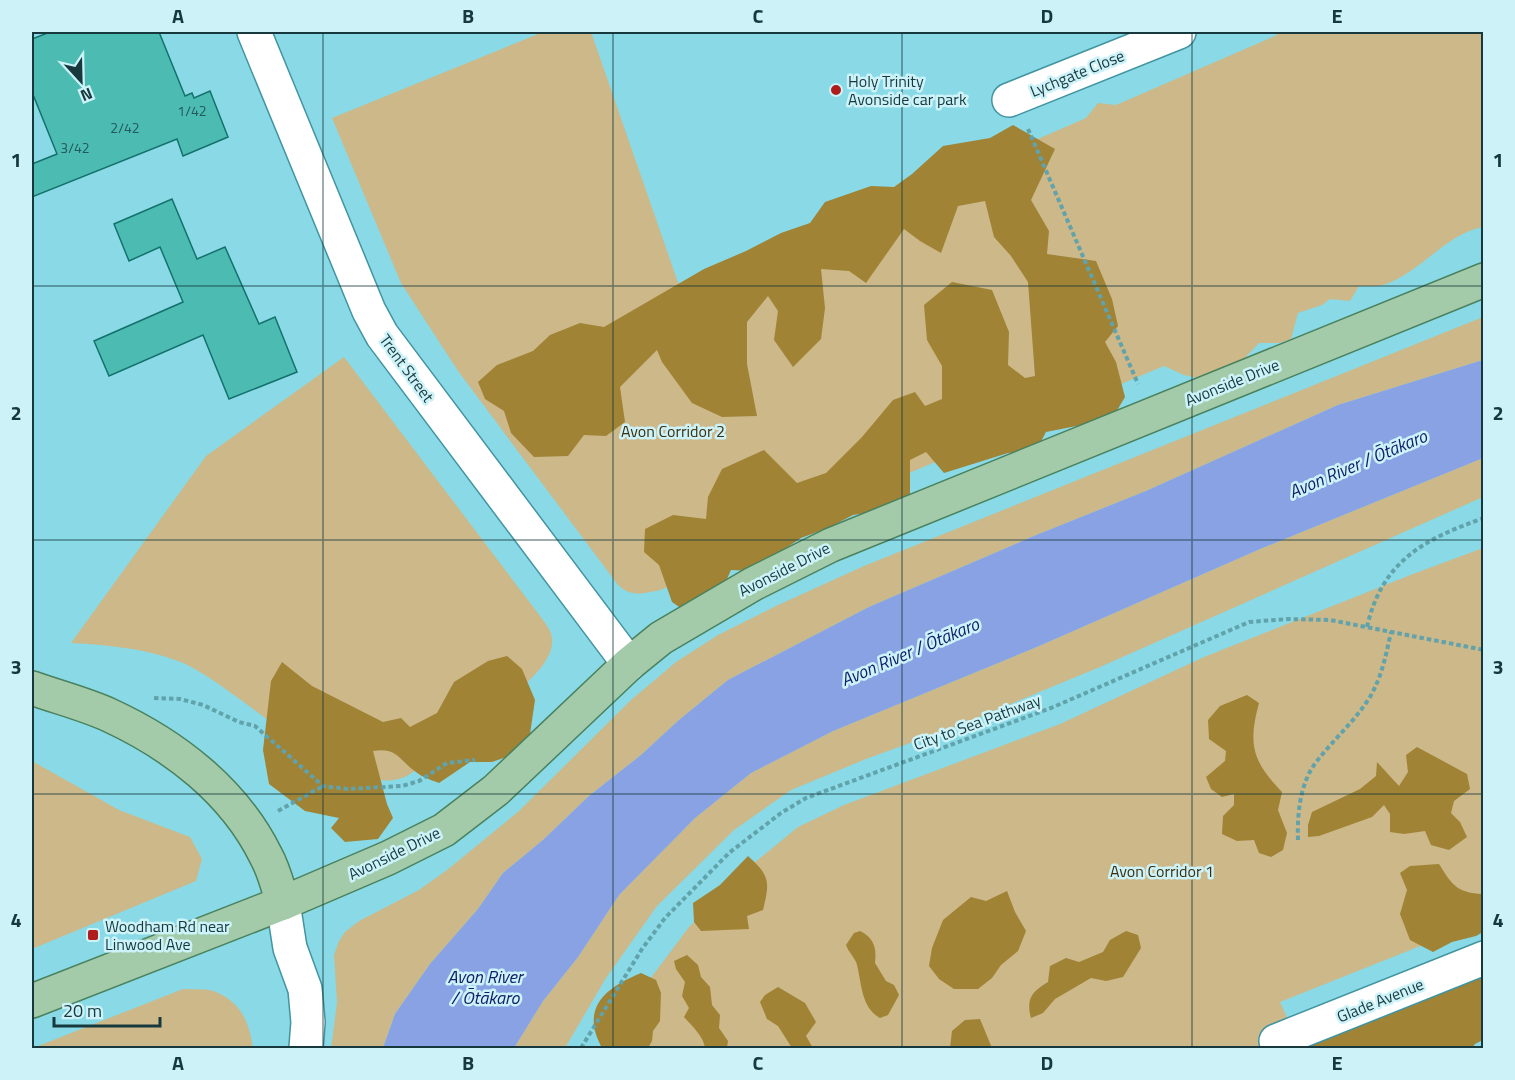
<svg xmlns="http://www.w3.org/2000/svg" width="1515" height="1080" viewBox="0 0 1515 1080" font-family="'Titillium Web',sans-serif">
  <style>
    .green { fill: #ccb889 }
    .forest { fill: #a08335 }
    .water { fill: #88a2e4 }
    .building { fill: #4cbcb3; stroke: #14716b; stroke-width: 1.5 }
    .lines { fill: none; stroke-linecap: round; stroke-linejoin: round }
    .minor-casing { stroke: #4294a0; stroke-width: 36 }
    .major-casing { stroke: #4a815e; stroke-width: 36 }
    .path { stroke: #61a2ab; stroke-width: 4; stroke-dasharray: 4.5 3; stroke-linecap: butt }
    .minor { stroke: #fff; stroke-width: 33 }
    .major { stroke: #a3cba9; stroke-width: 33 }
    .grid { fill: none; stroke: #17393e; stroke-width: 1.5; stroke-opacity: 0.55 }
    .poi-dot { fill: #ae1d1b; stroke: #cdf3f9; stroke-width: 2 }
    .labels { text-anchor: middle; stroke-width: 5; stroke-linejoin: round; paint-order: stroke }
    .number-label { font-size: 14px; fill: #245a5b }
    .street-label { font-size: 16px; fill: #17393e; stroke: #cdf3f9 }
    .poi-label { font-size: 16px; fill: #17393e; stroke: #cdf3f9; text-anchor: start }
    .park-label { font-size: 16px; fill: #3c2f0d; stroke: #cdf3f9 }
    .water-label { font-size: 18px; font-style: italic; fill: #101e6a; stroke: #cdf3f9 }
    .neatline { fill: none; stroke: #17393e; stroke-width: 2 }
    .grid-label { font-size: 20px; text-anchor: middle; font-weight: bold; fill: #17393e }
  </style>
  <rect width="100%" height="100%" fill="#89dae6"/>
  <g class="green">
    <path d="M543,32h48l91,262 404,-176 12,-15 18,2 161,-70 -1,-3h207v195c-38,7 -62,46 -100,58 -7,2 -16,1 -24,1l-9,15 -20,-2 -8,6 -24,8 -7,26 -11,4h-21l-17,18 -26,35 -19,-18 -13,-3 -20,-9 -350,147 -153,77c-18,3 -29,8 -43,-5l-160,-214 -57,-88 -69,-165z"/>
    <path d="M1483,317v43l-145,45 -192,86 -112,45 -165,71 -141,73 -49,40 -38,35 -52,41 -46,44 -40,33 -25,36 -48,55 -35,50 -12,34h-52l6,-45 -3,-48 5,-14 6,-9 14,-11 60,-31 28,-20 72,-59 112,-111 45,-38 42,-27 58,-29 88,-40z"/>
    <path d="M344,357l196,259c3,4 7,9 10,15 10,23 -17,46 -32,60 -26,24 -58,44 -87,66 -8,6 -19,18 -29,21 -60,21 -167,-96 -224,-117 -35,-13 -71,-16 -107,-18l135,-187z"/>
    <path d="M1483,458v39l-383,170 -135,56 -99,36 -75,31 -57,40 -77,76 -51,72 -41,70h-51l29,-47 35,-44 41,-62 76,-77 56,-45 82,-42 206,-85 221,-97z"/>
    <path d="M1483,548v373l-203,81 21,46h-689l32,-61 45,-60 60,-60 49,-40 46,-22 216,-81 144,-67 209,-83z"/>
    <path d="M32,761l87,49 71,27 12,22 -6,22 -164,68z"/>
    <path d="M183,989c10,1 24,-1 33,3 26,11 33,31 37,56h-220z"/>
  </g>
  <g class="forest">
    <path d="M1013,125l42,24 -24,51 18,31 -2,23 49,7 16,38 6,27 -13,16 11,20 9,35 -13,22 -66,13 -10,19 -28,2 -64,20 -18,-21 -16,8v37l-32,14 -25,4 -25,13 -27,10 -49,33 -21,-1 -9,20 -40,19 -10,-7 -13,-37 -15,-13 1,-23 28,-14 33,4 2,-22 14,-28 42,-19 33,33 29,-10 36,-36 31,-37 22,-8 10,14 17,-7v-33l-15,-26 -3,-35 28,-23 40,8 17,42 -1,33 17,13 10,-2 -7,-94 -17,-26 -17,-19 -9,-36 -27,5 -17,47 -21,-12 -16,-12 -38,54 -17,-12 -28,-2 4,39 -4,31 -28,28 -19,-27 4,-29 -10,-15 -21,26v42l10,52 -35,1 -30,-14 -30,-41 -5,-12 -37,37 5,35 -19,14 -22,-1 -16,21 -34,1 -23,-24 -7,-22 -19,-12 -7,-17 19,-17 36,-14 17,-16 30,-12 24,4 100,-58 42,-18 35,-18 29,-10 15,-21 46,-16 23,1 18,-13 31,-28 47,-8z"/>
    <path d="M507,656l15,13 13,31 -5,34 -18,21 -20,7h-22l-31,21c-8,-3 -17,-6 -23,-11 -17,-12 -19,-25 -43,-21l14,53 6,14 -15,21 -33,3 -14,-14 8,-10 -34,-7 -36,-27 -6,-34 8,-69 11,-19 30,24 71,36 18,-4 9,9 27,-14 17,-31 34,-21z"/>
    <path d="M1247,695l12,8c-11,41 -7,58 23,89l-4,18 9,23 -4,17 -12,7 -12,-4 -5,-13 -17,1 -15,-7 1,-18 11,-11v-11l-12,3 -11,-8 -5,-12 19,-16 1,-10 -17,-12 -1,-19 12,-14z"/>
    <path d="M1417,747l50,27 3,15 -16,12 -3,12 9,9 7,15 -18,13 -18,-5 -6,-14 -21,3 -14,-2v-18l-6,-9 -12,12 -53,19 -11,1v-12l4,-13 48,-23 16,-13 1,-14 22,24 9,-14 -2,-17z"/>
    <path d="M748,856c22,20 22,25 15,54l-16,6 2,13 -48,2 -7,-9 -1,-19 27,-18z"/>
    <path d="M1439,864c13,21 18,29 44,30v38l-7,4 -24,6 -19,10 -23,-12 -10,-26 7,-24 -7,-17 10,-7z"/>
    <path d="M1007,891l8,21 11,19 -8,20 -17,14 -9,13 -14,11h-24l-15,-10 -10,-13 3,-18 11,-28 28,-23 15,4z"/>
    <path d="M860,931c14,7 17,17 15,32l11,18 8,4 5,10 -11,20 -8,3c-19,-11 -18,-33 -23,-53 -1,-6 -8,-12 -11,-20l8,-12z"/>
    <path d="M1126,931l12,4 3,13 -18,29 -17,4 -15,-3 -36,21 -12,14 -12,5c-5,-20 1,-26 17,-36l2,-16 16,-8 13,4 24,-10 7,-12z"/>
    <path d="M1483,946v94l-8,4 -3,4h-169l25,-15 31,-44 37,-8z"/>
    <path d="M687,955l11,10 3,12 9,10 2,18 8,10 -1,13 9,13 -1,7h-22c-1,-11 -13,-22 -21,-31l5,-9 -7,-12 3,-14 -9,-13 -2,-8z"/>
    <path d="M641,973l15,7 5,13 -1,28 -7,10 -1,10 -4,7h-46c-22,-40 3,-60 39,-75z"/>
    <path d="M778,987l27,16 11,19 -10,14 7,12h-21l-14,-22 -11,-7 -7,-17 5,-7z"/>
    <path d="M980,1019l12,29h-42l2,-17 13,-11z"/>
  </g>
  <path class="water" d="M1483,360v98l-223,91 -221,97 -206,85 -82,42 -56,45 -76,77 -41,62 -35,44 -29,47h-131l12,-34 35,-50 48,-55 25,-36 40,-33 46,-44 52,-41 38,-35 49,-40 141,-73 165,-71 112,-45 192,-86z"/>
  <g class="building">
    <path d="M50,32h109l26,64 7,-3 2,5 16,-7 18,46 -45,19 -6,-17 -145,58v-33l25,-10 -25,-62v-53z"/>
    <path d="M172,199l25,60 28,-12 34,77 16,-7 22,55 -68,27 -26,-64 -94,41 -15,-35 89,-39 -23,-55 -31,14 -15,-37z"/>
  </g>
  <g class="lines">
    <defs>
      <g id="minor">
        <path d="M254,32l115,279 13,24 247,329"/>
        <path d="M1009,100l170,-68"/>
        <path d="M283,903l7,45 15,41 3,33 -2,26"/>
        <path d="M1276,1041l208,-83"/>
      </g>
      <g id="major">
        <path d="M32,688c25,9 53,16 77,27 65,30 125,76 157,141 8,14 12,32 17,47"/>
        <path d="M32,1001l251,-98 105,-45 56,-28 52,-40 133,-126 32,-26 92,-54 78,-39 653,-265"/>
      </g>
    </defs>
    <use href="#minor" class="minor-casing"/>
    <use href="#major" class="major-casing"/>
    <g class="path">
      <path d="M1028,129l110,255"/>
      <path d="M1367,627c15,-66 57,-88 117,-109"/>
      <path d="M154,698l26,1 23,6 36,17 16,4 68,60 25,3 54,-3 17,-5 28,-18 28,-3"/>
      <path d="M278,811l45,-25"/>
      <path d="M1298,840c-1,-26 2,-58 19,-79 17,-22 38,-40 53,-64 12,-21 16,-42 21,-65"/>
      <path d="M581,1048l61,-99 23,-31 64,-65 52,-40 25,-15 245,-90 198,-86 39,-3 42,1 154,30"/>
    </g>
    <use href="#minor" class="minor"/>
    <use href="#major" class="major"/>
  </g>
  <path class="grid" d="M323,32v1016M613,32v1016M902,32v1016M1192,32v1016M32,286h1452M32,540h1452M32,794h1452"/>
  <g class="poi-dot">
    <circle cx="836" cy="90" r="6"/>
    <rect x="87" y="929" width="12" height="12" rx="3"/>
  </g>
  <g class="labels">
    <g class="number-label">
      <text x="192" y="116">1/42</text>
      <text x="125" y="133">2/42</text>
      <text x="75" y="153">3/42</text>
    </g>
    <g class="street-label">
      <text transform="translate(1077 73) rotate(-22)" y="6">Lychgate Close</text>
      <text transform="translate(407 368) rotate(54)" y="6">Trent Street</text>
      <text transform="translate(1232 382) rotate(-22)" y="6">Avonside Drive</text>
      <text transform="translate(784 569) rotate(-27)" y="6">Avonside Drive</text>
      <text transform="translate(977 722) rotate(-20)" y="6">City to Sea Pathway</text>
      <text transform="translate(394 853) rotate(-26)" y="6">Avonside Drive</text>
      <text transform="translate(1380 1000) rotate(-22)" y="6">Glade Avenue</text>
    </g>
    <g class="poi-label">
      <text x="848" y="87">Holy Trinity<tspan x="848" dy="18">Avonside car park</tspan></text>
      <text x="105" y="932">Woodham Rd near<tspan x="105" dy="18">Linwood Ave</tspan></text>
    </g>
    <g class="park-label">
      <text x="673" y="437">Avon Corridor 2</text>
      <text x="1162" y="877">Avon Corridor 1</text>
    </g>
    <g class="water-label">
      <text transform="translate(1358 464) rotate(-23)" y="6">Avon River / Ōtākaro</text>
      <text transform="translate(910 652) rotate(-23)" y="6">Avon River / Ōtākaro</text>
      <text x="485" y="983">Avon River<tspan x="485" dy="21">/ Ōtākaro</tspan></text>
    </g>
  </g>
  <rect width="1515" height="1080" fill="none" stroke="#cdf3f9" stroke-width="66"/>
  <g transform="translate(81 81) rotate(158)" stroke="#cdf3f9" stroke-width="4.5" paint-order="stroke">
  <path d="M0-4.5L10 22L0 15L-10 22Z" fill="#17393e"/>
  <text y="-9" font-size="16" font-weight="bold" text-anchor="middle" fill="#17393e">N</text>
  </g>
  <path d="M54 1017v9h106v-9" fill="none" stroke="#17393e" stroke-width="3"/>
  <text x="63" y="1017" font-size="18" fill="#17393e" stroke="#cdf3f9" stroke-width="4.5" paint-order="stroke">20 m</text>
  <rect x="33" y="33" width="1449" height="1014" class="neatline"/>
  <g class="grid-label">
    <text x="178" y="23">A</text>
    <text x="468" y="23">B</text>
    <text x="758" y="23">C</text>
    <text x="1047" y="23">D</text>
    <text x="1337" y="23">E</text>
    <text x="16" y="167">1</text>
    <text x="1498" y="167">1</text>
    <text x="16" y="420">2</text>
    <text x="1498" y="420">2</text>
    <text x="16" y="674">3</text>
    <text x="1498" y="674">3</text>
    <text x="16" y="927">4</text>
    <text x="1498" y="927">4</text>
    <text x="178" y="1070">A</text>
    <text x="468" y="1070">B</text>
    <text x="758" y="1070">C</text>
    <text x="1047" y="1070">D</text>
    <text x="1337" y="1070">E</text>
  </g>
</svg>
